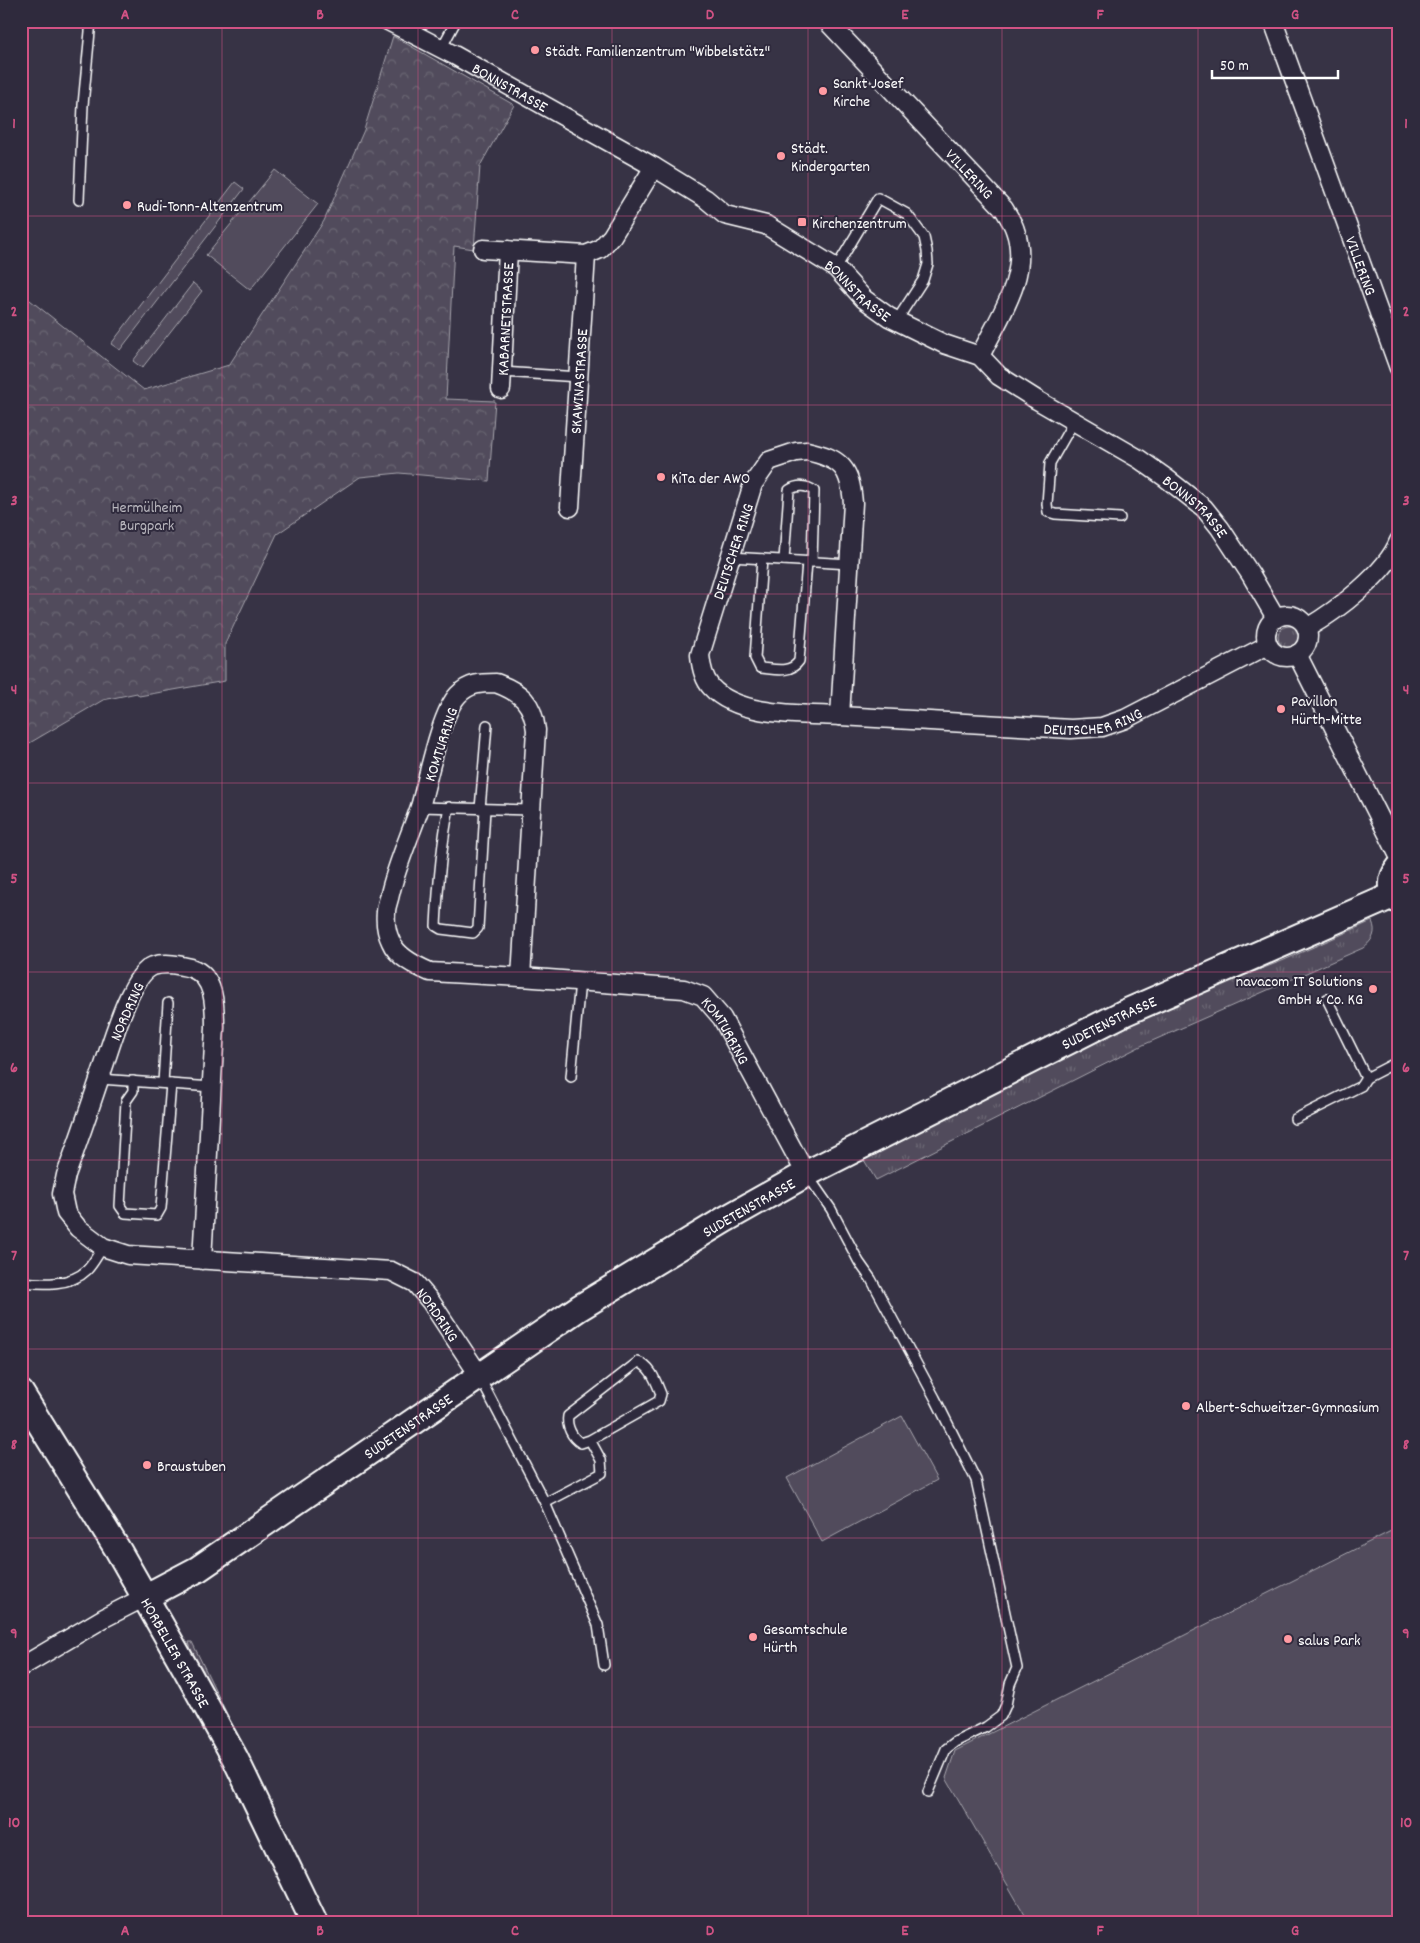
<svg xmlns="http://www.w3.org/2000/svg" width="1420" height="1943" viewBox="0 0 1420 1943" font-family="Dekko,sans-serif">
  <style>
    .grass { fill: url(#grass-tufts); stroke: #a8a6ae }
    .park { fill: url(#park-crowns); stroke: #a8a6ae }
    .pitch { fill: #514c5c; stroke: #a8a6ae }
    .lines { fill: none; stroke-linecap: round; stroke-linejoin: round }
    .lane-casing { stroke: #fff; stroke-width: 12 }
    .street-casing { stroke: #fff; stroke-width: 21 }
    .secondary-casing { stroke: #fff; stroke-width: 29 }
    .lane { stroke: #2f2a3d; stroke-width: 9 }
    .street { stroke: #2f2a3d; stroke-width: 18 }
    .secondary { stroke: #2f2a3d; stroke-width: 25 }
    .grid { fill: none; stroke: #d15284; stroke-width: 1; stroke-opacity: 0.55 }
    .poi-dot { fill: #ff9aa2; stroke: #2f2a3d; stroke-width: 2 }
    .labels { text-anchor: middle; stroke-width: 4; stroke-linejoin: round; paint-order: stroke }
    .poi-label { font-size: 16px; fill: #fff; stroke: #2f2a3d; text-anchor: start }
    .street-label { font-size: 16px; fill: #fff; stroke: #2f2a3d }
    .park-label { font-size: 16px; fill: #b9b7be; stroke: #2f2a3d }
    .neatline { fill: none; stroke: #d15284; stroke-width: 2 }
    .grid-label { font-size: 16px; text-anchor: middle; font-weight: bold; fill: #d15284 }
  </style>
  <defs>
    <pattern id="grass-tufts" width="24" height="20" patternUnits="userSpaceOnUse" patternTransform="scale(1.25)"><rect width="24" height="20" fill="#514c5c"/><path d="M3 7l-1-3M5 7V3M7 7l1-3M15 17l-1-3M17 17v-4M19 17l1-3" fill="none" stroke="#6b6774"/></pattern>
    <pattern id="park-crowns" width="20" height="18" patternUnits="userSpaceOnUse" patternTransform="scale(1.25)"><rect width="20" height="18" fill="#514c5c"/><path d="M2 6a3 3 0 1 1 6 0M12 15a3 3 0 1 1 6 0" fill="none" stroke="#6b6774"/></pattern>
  </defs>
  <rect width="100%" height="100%" fill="#373345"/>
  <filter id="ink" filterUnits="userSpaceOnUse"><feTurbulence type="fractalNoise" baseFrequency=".02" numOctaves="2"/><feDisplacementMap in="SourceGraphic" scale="10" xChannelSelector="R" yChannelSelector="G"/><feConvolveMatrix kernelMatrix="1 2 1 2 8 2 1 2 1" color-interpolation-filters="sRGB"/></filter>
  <g filter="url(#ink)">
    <g class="grass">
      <circle cx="1289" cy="637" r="11"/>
      <path d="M1372,921c5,12 1,19 -9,27l-220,97 -267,135 -15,-25 280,-140 141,-54z"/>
      <path d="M189,1642h3l136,280h-5l-132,-272z"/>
    </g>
    <path class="park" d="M393,36l121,69 -34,61 -6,83 -20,-3 -8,153 49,2 -6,80 -90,-8 -39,4 -83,57 -52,110v37l-86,15 -2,-3 -34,7 -82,48v-455l123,97 85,-25 95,-144 40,-91z"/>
    <g class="pitch">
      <path d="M275,170l43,34 -68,86 -44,-35z"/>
      <path d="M235,182l9,7 -124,161 -9,-6z"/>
      <path d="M193,283l9,8 -60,77 -9,-7z"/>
      <path d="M902,1416l35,64 -115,62 -35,-64z"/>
      <path d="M1399,1527v395h-370l-83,-144 9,-27z"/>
    </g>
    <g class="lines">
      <defs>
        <g id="lane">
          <path d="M441,49l15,-28"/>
          <path d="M79,200l4,-95 8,-84"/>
          <path d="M836,268l42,-70 29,16 17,23 3,14 1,13 -5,16 -26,40"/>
          <path d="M502,372l77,5"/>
          <path d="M1074,421l-24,42 -3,41 1,8 7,2 65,4"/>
          <path d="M730,557l120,7"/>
          <path d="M762,559l-7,99 5,10c14,1 30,6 39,-7l8,-99"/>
          <path d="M784,560l5,-70c8,-5 18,-5 25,1l-2,71"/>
          <path d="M420,807l111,3"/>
          <path d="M449,807c-8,40 -11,79 -13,119l5,3 32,4 5,-5 7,-119"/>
          <path d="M480,809l7,-84"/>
          <path d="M1327,999l39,79 33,-17"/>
          <path d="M571,1077l9,-96"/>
          <path d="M100,1079l112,8"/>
          <path d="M133,1081v10l-7,10 -6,105 5,7 32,2 4,-7 10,-124"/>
          <path d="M163,1083l5,-80"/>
          <path d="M1295,1119l66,-33 5,-8"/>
          <path d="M808,1176l23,33 28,53 12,17 64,119 41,82 41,188 -7,16 -4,21 -5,11 -15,11 -31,15 -9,7 -18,43"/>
          <path d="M22,1282c20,2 49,4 65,-12 6,-6 11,-16 16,-23"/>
          <path d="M480,1378l65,125 53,122 6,40"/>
          <path d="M545,1503l57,-30 -1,-13 -11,-20 -9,3c-9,-5 -15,-17 -13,-27l70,-54c13,4 18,20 23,32l-2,7 -69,39"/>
        </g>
        <g id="street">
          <path id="s1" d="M388,21l66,34 200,112 52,32 19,16 41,10 70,43 28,31 25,18 55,27 36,12 19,20 38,24 102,59 27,19 38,30 16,20 31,47 25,43"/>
          <path id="s2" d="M827,21l177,188c4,7 9,14 11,21 16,44 -16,87 -35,126"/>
          <path id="s3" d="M1273,21l126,347"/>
          <path d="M483,249l103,6 14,-6 12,-13 42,-69"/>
          <path id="s4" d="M501,389l7,-139"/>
          <path d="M807,451c35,8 43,17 46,52l-13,213c-37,-2 -102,1 -129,-29 -8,-9 -10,-21 -11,-32l53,-171 16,-23 27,-9z"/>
          <path id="s5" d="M570,507l16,-252"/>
          <circle cx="1287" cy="636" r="21"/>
          <path d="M1307,628c29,-17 80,-55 92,-87"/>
          <path d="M1297,654l102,202"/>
          <path d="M496,683c25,9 37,20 40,47l-15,247 -91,-5c-14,-6 -33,-15 -39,-30 -4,-8 -6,-20 -5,-30 0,-6 3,-12 4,-18 7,-30 20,-58 30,-87 8,-27 20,-93 38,-112 11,-12 23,-12 38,-12z"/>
          <path id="s6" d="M840,716l231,13 31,-2 23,-8 143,-74"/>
          <path id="s7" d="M521,977l163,12 19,7 19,22 84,156"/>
          <path id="s8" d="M202,1260l13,-233c0,-21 0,-51 -24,-59 -12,-3 -25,-6 -38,-2 -24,9 -44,87 -53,111 -11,33 -22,65 -34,98l-4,19 4,19 12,15 25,19 25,8 263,16 24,12 16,19 48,73"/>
          <path d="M21,1667l83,-49 41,-21"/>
        </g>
        <g id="secondary">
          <path d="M1399,868c-9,11 -9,22 0,33"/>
          <path id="s9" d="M21,1393l97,157 69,121 48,87 79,164"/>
          <path id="s10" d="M145,1597l53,-28 381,-261 145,-88 82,-46 318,-161 270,-118"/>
        </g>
      </defs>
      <use href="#lane" class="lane-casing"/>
      <use href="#street" class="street-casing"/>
      <use href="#secondary" class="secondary-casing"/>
      <use href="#lane" class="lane"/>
      <use href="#street" class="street"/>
      <use href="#secondary" class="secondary"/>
    </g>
  </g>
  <path class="grid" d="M222,21v1901M418,21v1901M612,21v1901M808,21v1901M1002,21v1901M1198,21v1901M21,216h1378M21,405h1378M21,594h1378M21,783h1378M21,972h1378M21,1160h1378M21,1349h1378M21,1538h1378M21,1727h1378"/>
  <g class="poi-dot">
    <circle cx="535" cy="50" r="5"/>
    <circle cx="823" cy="91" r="5"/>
    <circle cx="781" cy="156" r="5"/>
    <circle cx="127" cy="205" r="5"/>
    <rect x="797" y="217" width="10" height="10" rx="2.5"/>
    <circle cx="661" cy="477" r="5"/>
    <circle cx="1281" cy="709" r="5"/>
    <circle cx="1373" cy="989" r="5"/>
    <circle cx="1186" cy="1406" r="5"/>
    <circle cx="147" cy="1465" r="5"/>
    <circle cx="753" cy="1637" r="5"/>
    <circle cx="1288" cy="1639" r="5"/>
  </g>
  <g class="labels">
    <g class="poi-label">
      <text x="545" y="56">Städt. Familienzentrum "Wibbelstätz"</text>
      <text x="833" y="88">Sankt Josef<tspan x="833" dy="18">Kirche</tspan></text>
      <text x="791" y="153">Städt.<tspan x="791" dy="18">Kindergarten</tspan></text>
      <text x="137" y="211">Rudi-Tonn-Altenzentrum</text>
      <text x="812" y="228">Kirchenzentrum</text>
      <text x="671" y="483">KiTa der AWO</text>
      <text x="1291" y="706">Pavillon<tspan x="1291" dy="18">Hürth-Mitte</tspan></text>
      <text x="1363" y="986" text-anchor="end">navacom IT Solutions<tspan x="1363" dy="18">GmbH &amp; Co. KG</tspan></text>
      <text x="1196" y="1412">Albert-Schweitzer-Gymnasium</text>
      <text x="157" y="1471">Braustuben</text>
      <text x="763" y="1634">Gesamtschule<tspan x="763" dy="18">Hürth</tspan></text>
      <text x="1298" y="1645">salus Park</text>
    </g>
    <g class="street-label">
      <text dy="6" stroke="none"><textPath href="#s1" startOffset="139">BONNSTRASSE</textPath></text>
      <text dy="6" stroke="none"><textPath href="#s2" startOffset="209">VILLERING</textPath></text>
      <text dy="6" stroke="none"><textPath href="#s3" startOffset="260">VILLERING</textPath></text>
      <text dy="6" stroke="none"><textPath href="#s1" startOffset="545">BONNSTRASSE</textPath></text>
      <text dy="6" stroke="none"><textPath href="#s4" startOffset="70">KABARNETSTRASSE</textPath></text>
      <text dy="6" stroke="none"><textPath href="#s5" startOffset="126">SKAWINASTRASSE</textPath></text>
      <text dy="6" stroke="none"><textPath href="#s1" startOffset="950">BONNSTRASSE</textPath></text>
      <text transform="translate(732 551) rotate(-72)" y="6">DEUTSCHER RING</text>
      <text dy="6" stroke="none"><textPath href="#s6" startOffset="254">DEUTSCHER RING</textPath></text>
      <text transform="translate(440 744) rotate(-72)" y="6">KOMTURRING</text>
      <text transform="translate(126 1011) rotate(-66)" y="6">NORDRING</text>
      <text dy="6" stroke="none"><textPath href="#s10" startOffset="1124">SUDETENSTRASSE</textPath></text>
      <text dy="6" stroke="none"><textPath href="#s7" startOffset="225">KOMTURRING</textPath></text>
      <text dy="6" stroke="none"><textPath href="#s10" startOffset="719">SUDETENSTRASSE</textPath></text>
      <text dy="6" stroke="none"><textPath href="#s8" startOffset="1014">NORDRING</textPath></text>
      <text dy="6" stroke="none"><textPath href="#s10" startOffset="314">SUDETENSTRASSE</textPath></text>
      <text dy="6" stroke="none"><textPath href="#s9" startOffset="302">HORBELLER STRASSE</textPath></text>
    </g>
    <g class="park-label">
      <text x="147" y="512">Hermülheim<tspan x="147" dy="18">Burgpark</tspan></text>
    </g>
  </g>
  <rect width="1420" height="1943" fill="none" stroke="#2f2a3d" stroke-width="55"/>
  <path d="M1212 70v8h126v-8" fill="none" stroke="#ffffff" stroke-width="2.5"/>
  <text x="1220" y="70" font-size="15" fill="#ffffff" stroke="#2f2a3d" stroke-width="4" paint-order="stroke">50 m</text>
  <rect x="28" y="28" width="1364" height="1888" class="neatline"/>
  <g class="grid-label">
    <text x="125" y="19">A</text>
    <text x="320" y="19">B</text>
    <text x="515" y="19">C</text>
    <text x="710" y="19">D</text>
    <text x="905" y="19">E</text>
    <text x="1100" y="19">F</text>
    <text x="1295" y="19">G</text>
    <text x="14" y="128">1</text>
    <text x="1406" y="128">1</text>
    <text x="14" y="316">2</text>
    <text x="1406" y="316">2</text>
    <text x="14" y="505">3</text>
    <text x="1406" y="505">3</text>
    <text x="14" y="694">4</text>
    <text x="1406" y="694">4</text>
    <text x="14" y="883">5</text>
    <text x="1406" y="883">5</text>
    <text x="14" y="1072">6</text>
    <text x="1406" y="1072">6</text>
    <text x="14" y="1260">7</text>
    <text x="1406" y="1260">7</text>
    <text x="14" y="1449">8</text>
    <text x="1406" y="1449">8</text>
    <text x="14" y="1638">9</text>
    <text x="1406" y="1638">9</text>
    <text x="14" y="1827">10</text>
    <text x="1406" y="1827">10</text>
    <text x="125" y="1935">A</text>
    <text x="320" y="1935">B</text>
    <text x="515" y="1935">C</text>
    <text x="710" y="1935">D</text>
    <text x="905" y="1935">E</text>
    <text x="1100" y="1935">F</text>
    <text x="1295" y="1935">G</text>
  </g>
</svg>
